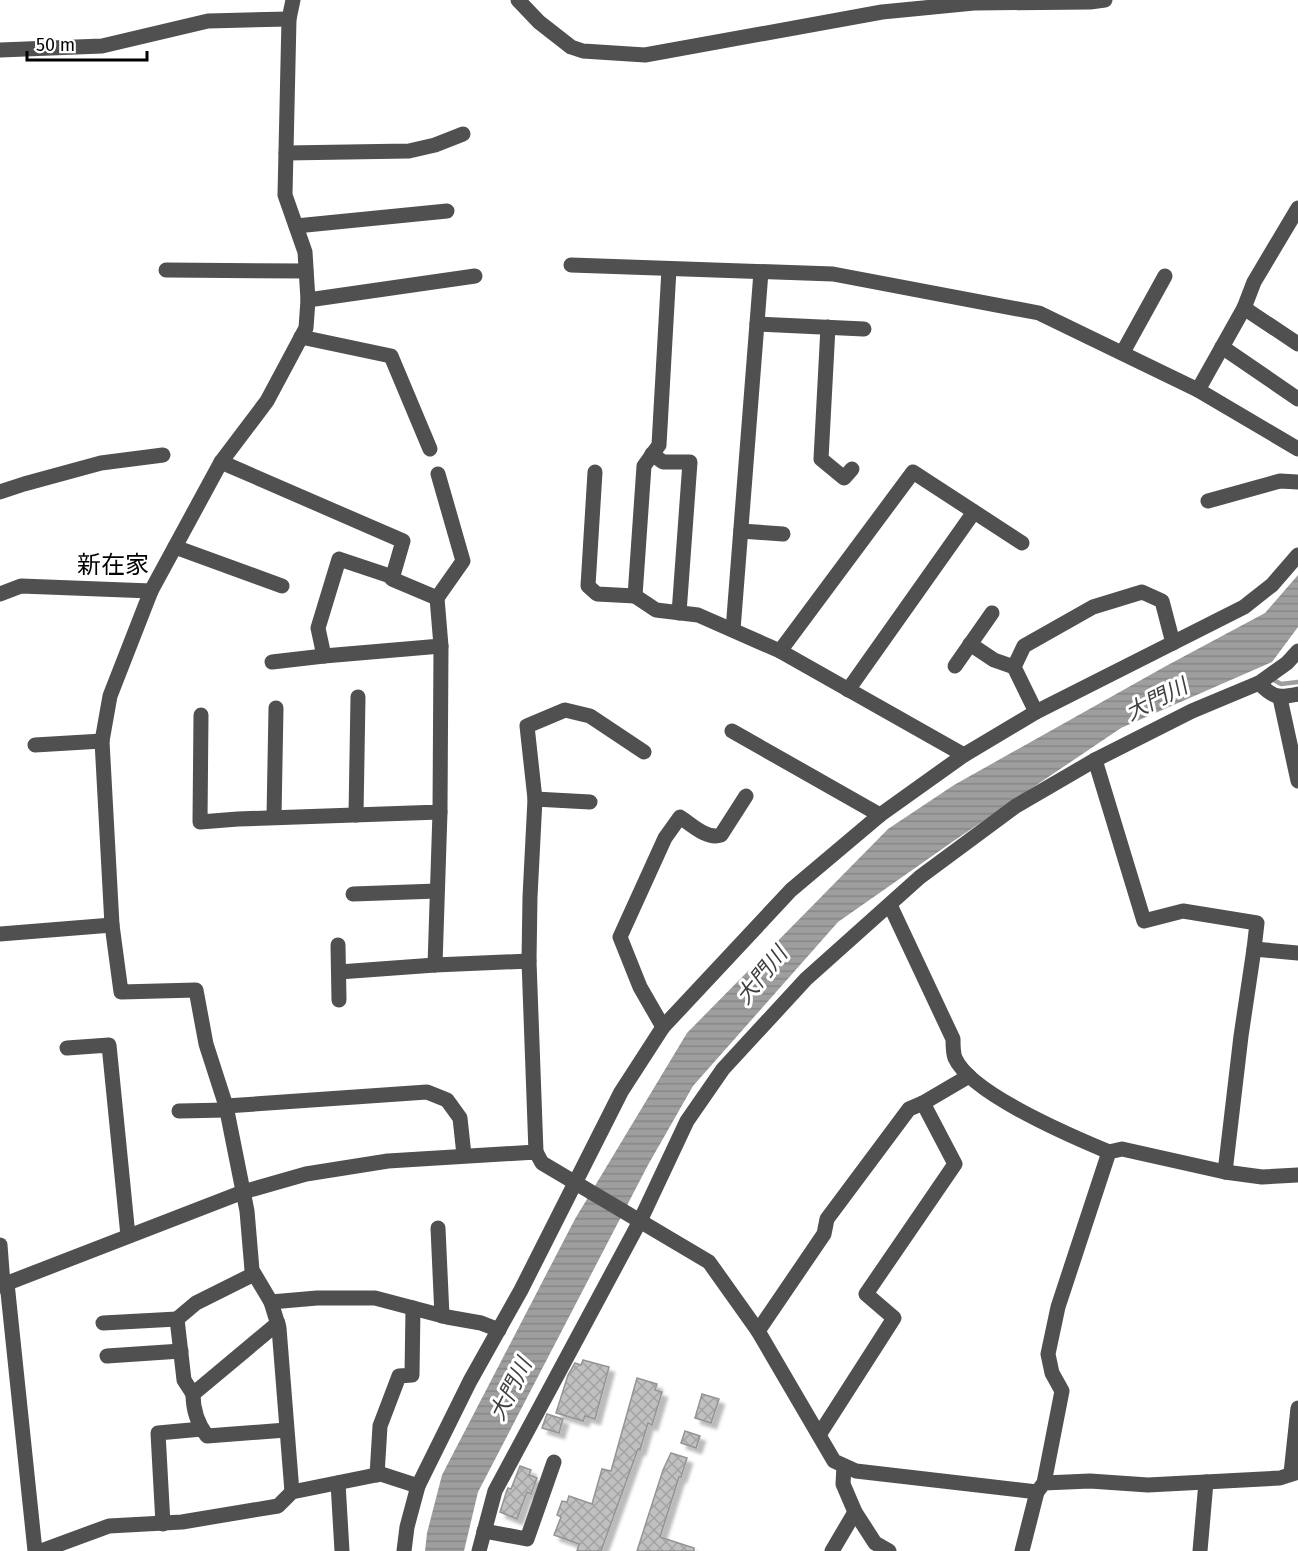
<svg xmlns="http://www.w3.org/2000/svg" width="1298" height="1551" viewBox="0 0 1298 1551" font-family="'Fira Sans','Noto Sans JP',sans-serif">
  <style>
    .water { fill: url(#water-rules) }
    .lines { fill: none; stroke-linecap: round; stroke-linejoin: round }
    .stream { stroke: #9e9e9e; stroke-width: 4.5 }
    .building { fill: url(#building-cross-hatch); stroke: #949494; stroke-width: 1.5; filter: url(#shadow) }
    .minor { stroke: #505050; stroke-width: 15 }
    .labels { text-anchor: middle; stroke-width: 6; stroke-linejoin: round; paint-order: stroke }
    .water-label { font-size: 22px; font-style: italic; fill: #3f3f3f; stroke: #fff }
    .quarter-label { font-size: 24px; fill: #000; stroke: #fff }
  </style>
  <defs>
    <pattern id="water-rules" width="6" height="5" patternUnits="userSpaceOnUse" patternTransform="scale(1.5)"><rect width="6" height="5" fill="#9e9e9e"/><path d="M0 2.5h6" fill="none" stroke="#868686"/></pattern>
    <pattern id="building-cross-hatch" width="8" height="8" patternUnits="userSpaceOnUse" patternTransform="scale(1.5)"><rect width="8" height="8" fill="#c0c0c0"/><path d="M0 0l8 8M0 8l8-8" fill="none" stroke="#a3a3a3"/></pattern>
    <filter id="shadow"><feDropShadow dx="5.5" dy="5.5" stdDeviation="1.5" flood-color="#0004"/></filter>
  </defs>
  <rect width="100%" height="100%" fill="#fff"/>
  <path class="water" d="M1298,575v52l-26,35 -151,66 -166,112 -117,82 -145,164 -45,79 -170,327 -14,59h-39l2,-18 15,-58 133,-256 112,-186 201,-204 66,-44 212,-119 99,-53z"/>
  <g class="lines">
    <path class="stream" d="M1272,679l9,5 17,-2"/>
  </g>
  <g class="building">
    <path d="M583,1360l26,7 -14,52 -10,-3 -2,5 -27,-8 12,-38 7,-12 6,2z"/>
    <path d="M637,1378l20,6 -2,6 7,2 -10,33 -4,-2 -8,27 -2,-1 -37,102h-24l2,-7 -25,-9 7,-18 -4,-2 5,-14 5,1 2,-6 23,8 10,-35 9,2z"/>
    <path d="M702,1394l17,5 -8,24 -16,-5z"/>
    <path d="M547,1414l16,5 -4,14 -17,-5z"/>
    <path d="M685,1431l15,5 -4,12 -15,-5z"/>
    <path d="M671,1453l16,5 -6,19h-2l-19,60 34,11v3h-57l26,-81z"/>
    <path d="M520,1466l11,4 -2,5 8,3 -6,16 -4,-2 -10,27 -17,-7 7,-22 1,-2 3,1z"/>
  </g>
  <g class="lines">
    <g class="minor">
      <path d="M518,0l21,22 32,25 12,4 62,4 237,-43 92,-9 116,-1 15,-2"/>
      <path d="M0,50l102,-4 106,-25 81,-2"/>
      <path d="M286,153l123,-2 26,-6 28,-11"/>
      <path d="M296,226l151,-15"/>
      <path d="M571,265l262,9 206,39 159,77 100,59"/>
      <path d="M669,269l-10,176 -15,21 -9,130 21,14 42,5 82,36 184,104"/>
      <path d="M166,270l140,1"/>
      <path d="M308,300l167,-24"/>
      <path d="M1244,308l54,36"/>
      <path d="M757,324l107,5"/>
      <path d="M828,327l-7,132 23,19 8,-9"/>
      <path d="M301,337l90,19 39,93"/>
      <path d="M1222,347l76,52"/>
      <path d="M1123,352l42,-76"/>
      <path d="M1198,390l46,-82 10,-26 44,-74"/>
      <path d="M652,454l11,8h27l-11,151"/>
      <path d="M221,462l182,79 -11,38 45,19 26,-37 -25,-87"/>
      <path d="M595,472l-7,114 9,8 38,2"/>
      <path d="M0,492l24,-8 77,-21 62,-8"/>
      <path d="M1208,501l72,-20 18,1"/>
      <path d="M741,531l42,3"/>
      <path d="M175,547l107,39"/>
      <path d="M0,594l21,-8 130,5"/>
      <path d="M733,630l28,-358"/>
      <path d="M970,644l24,16 20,7"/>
      <path d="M780,651l133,-179 109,71"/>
      <path d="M324,656l117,-10 -4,-48"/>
      <path d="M272,662l52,-6 -6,-28 21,-69 54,18"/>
      <path d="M955,666l37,-53"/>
      <path d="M1259,683c14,15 19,15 39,11"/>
      <path d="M848,690l126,-178"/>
      <path d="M1280,698l18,83"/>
      <path d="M1036,712l-22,-45 10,-21 69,-39 49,-15 20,9 11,42"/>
      <path d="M201,715l-1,107 38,-3 202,-7 1,-166"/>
      <path d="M732,731l148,84"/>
      <path d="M35,745l67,-4"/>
      <path d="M1095,760l49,161 39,-10 74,12 -3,26 44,4"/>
      <path d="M535,799l-8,-73 38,-16 25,6 54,36"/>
      <path d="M440,812l-5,153 94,-4 7,191"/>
      <path d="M356,815l2,-118"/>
      <path d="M274,817l2,-109"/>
      <path d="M353,894l84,-3"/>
      <path d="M890,905l63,134c0,6 0,14 2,19 16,36 118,79 154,94"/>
      <path d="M0,934l112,-9"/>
      <path d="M338,945l1,55"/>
      <path d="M529,961l1,-64 5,-98 55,3"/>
      <path d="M339,972l96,-7"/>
      <path d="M663,1027l-23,-40 -20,-50 45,-99 15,-21c11,7 27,23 41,18l25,-39"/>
      <path d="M67,1048l42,-3 19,191"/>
      <path d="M226,1106l201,-14 20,8 13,18 4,37"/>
      <path d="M179,1111l47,-1"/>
      <path d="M1225,1172l37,5 36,-2"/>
      <path d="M438,1228l4,88"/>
      <path d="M0,1245l3,39"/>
      <path d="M7,1283l28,268"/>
      <path d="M0,1286l243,-94 63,-18 82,-13 148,-9 6,11 167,99 49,69 76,130 22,10 181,21"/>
      <path d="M271,1302l-19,-32 -5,-59 -21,-105 -20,-62 -10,-54 -75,2 -9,-67 -10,-184 8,-45 41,-105 70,-129 46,-61 39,-73 2,-28 -3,-48 -20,-57 4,-176 4,-19"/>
      <path d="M103,1323l74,-4"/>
      <path d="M278,1323l-85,71c0,16 4,29 14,42l79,-6"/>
      <path d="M758,1331l66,-97 3,-15 82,-110 14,-6"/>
      <path d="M107,1356l74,-5"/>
      <path d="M193,1394l-9,-14 -7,-61 19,-16 58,-29"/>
      <path d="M819,1435l75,-117 -28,-24 89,-130 -32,-61 46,-27"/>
      <path d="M844,1466l-1,18 12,28 20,31 14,8"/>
      <path d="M1291,1473l7,-65"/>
      <path d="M377,1475l3,-49 19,-50 13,-1 1,-67"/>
      <path d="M338,1483l4,68"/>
      <path d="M1044,1483l18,-92 -10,-18 -4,-19 10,-47 51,-155 13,-3 103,23 16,-136 13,-87"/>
      <path d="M292,1492l-13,-164 -8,-26 46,-4h58l72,19 34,6 18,7"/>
      <path d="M163,1524l-5,-91 44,-4"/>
      <path d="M484,1531l43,8 27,-77"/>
      <path d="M41,1551l68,-25 73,-4 96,-16 14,-14 89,-18 37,12"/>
      <path d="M404,1551l3,-24 11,-41 52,-105 51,-91 100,-198 42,-65 128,-137 89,-75 84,-60 72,-43 208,-105 28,-22 26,-30"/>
      <path d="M479,1551l16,-60 145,-270 47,-100 36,-52 83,-90 114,-102 96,-71 79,-46 97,-49 67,-28 28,-20 11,-12"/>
      <path d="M832,1551l23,-39"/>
      <path d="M1022,1551l15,-59 7,-9 46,-2 58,4 132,-7 18,-6"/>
      <path d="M1200,1551l6,-69"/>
    </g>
  </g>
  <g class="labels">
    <g class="water-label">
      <text transform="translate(1156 699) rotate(-27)" y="8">大門川</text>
      <text transform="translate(761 975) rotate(-51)" y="8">大門川</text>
      <text transform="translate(510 1389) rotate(-63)" y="8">大門川</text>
    </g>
    <g class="quarter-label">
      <text x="113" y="573">新在家</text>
    </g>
  </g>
  <path d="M27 51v9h120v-9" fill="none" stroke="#000000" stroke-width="3"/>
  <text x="36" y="51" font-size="18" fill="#000000" stroke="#ffffff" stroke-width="4.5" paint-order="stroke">50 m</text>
</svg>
